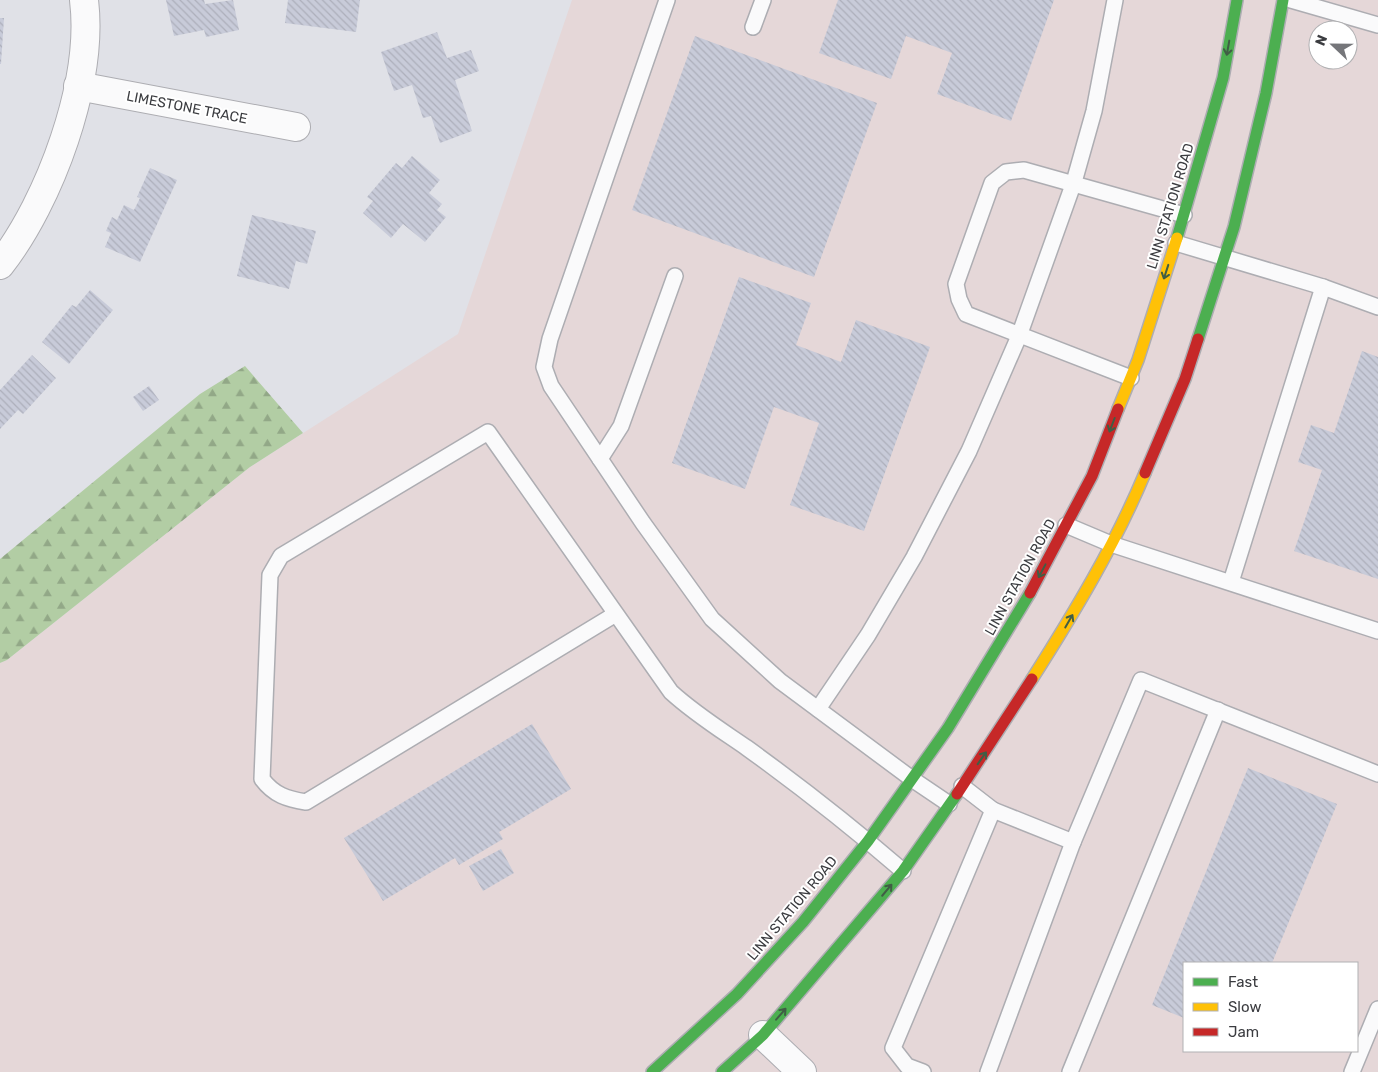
<svg xmlns="http://www.w3.org/2000/svg" width="1378" height="1072" viewBox="0 0 1378 1072" font-family="Rubik,sans-serif">
  <style>
    .commercial { fill: #e5d7d8; fill-rule: evenodd }
    .forest { fill: url(#forest-firs) }
    .building { fill: url(#building-back-hatch) }
    .lines { fill: none; stroke-linecap: round; stroke-linejoin: round }
    .lane-casing { stroke: #adadb2; stroke-width: 18 }
    .street-casing { stroke: #adadb2; stroke-width: 30 }
    .fast-casing { stroke: #adadb2; stroke-width: 14 }
    .slow-casing { stroke: #adadb2; stroke-width: 14 }
    .jam-casing { stroke: #adadb2; stroke-width: 14 }
    .lane { stroke: #fafafb; stroke-width: 15 }
    .street { stroke: #fafafb; stroke-width: 28 }
    .fast { stroke: #4caf50; stroke-width: 11 }
    .slow { stroke: #ffc107; stroke-width: 11 }
    .jam { stroke: #c62828; stroke-width: 11 }
    .oneway { stroke: #405e45 }
    .labels { text-anchor: middle; stroke-width: 4; stroke-linejoin: round; paint-order: stroke }
    .street-label { font-size: 14px; fill: #3b3c40; stroke: #fff }
  </style>
  <defs>
    <pattern id="forest-firs" width="22" height="20" patternUnits="userSpaceOnUse" patternTransform="scale(1.25)"><rect width="22" height="20" fill="#b2cda4"/><path d="M5 1l3.5 6h-7zM16 11l3.5 6h-7z" fill="#92a887"/></pattern>
    <pattern id="building-back-hatch" width="6" height="6" patternUnits="userSpaceOnUse" patternTransform="scale(1.25)"><rect width="6" height="6" fill="#c8cbd9"/><path d="M-1 5l2 2M0 0l6 6M5-1l2 2" fill="none" stroke="#adafbb"/></pattern>
  </defs>
  <rect width="100%" height="100%" fill="#e0e1e7"/>
  <path class="commercial" d="M572,0h806v1072h-1378v-409l7,-3 243,-193 208,-133zM1318,30h30v30h-30zM1184,963h173v88h-173z"/>
  <path class="forest" d="M245,366l58,67 -53,34 -243,193 -7,3v-104l200,-165z"/>
  <g class="building">
    <path d="M166,0h38l1,4 28,-4 6,30 -33,7 -2,-7 -30,6z"/>
    <path d="M288,0h72l-4,32 -71,-9z"/>
    <path d="M838,0h216l-43,121 -74,-27 15,-41 -46,-17 -15,43 -72,-26z"/>
    <path d="M0,18h4l-3,46h-1z"/>
    <path d="M437,32l10,26 24,-8 8,21 -24,9 17,51 -32,12 -9,-27 -8,2 -11,-33 -18,6 -13,-39z"/>
    <path d="M695,36l182,67 -63,174 -182,-67z"/>
    <path d="M412,156l28,24 -11,13 13,11 -5,6 9,7 -21,25 -22,-18 -12,14 -28,-25 10,-12 -6,-4 29,-34 6,5z"/>
    <path d="M150,168l27,12 -37,82 -35,-15 6,-14 -5,-2 6,-14 5,3 7,-15 10,5 6,-12 -3,-1z"/>
    <path d="M252,215l64,16 -9,33 -11,-3 -7,28 -52,-13z"/>
    <path d="M739,277l72,26 -15,42 45,17 15,-42 74,27 -66,184 -74,-26 29,-82 -45,-16 -29,82 -73,-26z"/>
    <path d="M90,290l23,20 -44,54 -27,-22 30,-37 4,2z"/>
    <path d="M1362,351l16,6v222l-84,-28 28,-81 -24,-8 13,-37 23,8z"/>
    <path d="M32,355l24,23 -33,36 -5,-4 -18,19v-39z"/>
    <path d="M149,386l10,14 -16,11 -10,-14z"/>
    <path d="M532,724l39,65 -72,43 4,7 -44,26 -4,-7 -72,43 -39,-63z"/>
    <path d="M1248,768l89,36 -65,159h-88v55l-32,-13z"/>
    <path d="M501,849l13,24 -31,18 -14,-25z"/>
  </g>
  <g class="lines">
    <defs>
      <g id="lane">
        <path d="M667,0l-117,339 -6,28 7,19 92,137 69,96 68,62 132,98 37,25"/>
        <path d="M1291,0l87,25"/>
        <path d="M753,27l10,-27"/>
        <path d="M1176,243l147,44"/>
        <path d="M1131,378l-165,-64 -7,-15 -3,-15 36,-101 14,-11 18,-2 160,45"/>
        <path d="M600,459l21,-33 54,-150"/>
        <path d="M1066,525l45,19 267,87"/>
        <path d="M1231,582l92,-295 55,20"/>
        <path d="M614,615l-308,187c-19,-3 -32,-7 -44,-23l8,-204 11,-19 207,-124 183,260c24,22 50,38 76,56 54,39 106,80 156,123"/>
        <path d="M818,709l50,-74 46,-78 55,-106 50,-115 55,-154 20,-71 21,-111"/>
        <path d="M962,786l31,24"/>
        <path d="M923,1072l-16,-6 -14,-18 100,-238 80,32 68,-162 237,94"/>
        <path d="M988,1072l85,-230"/>
        <path d="M1070,1072l148,-362"/>
        <path d="M1352,1072l26,-63"/>
      </g>
      <g id="street">
        <path d="M78,86l218,41"/>
        <path d="M0,265c50,-64 94,-183 84,-265"/>
        <path d="M763,1035l39,37"/>
      </g>
      <g id="fast">
        <path d="M1177,238l46,-160 14,-78"/>
        <path d="M1198,339l36,-112 32,-134 17,-93"/>
        <path d="M652,1072l85,-78 66,-72 65,-81 80,-113 82,-135"/>
        <path d="M722,1072l41,-37 140,-164 54,-77"/>
      </g>
      <g id="slow">
        <path d="M1118,409l20,-49 39,-122"/>
        <path d="M1032,679c42,-66 83,-134 113,-206"/>
      </g>
      <g id="jam">
        <path d="M1145,473l40,-94 13,-40"/>
        <path d="M1030,593l62,-117 26,-67"/>
        <path d="M957,794l75,-115"/>
      </g>
    </defs>
    <use href="#lane" class="lane-casing"/>
    <use href="#street" class="street-casing"/>
    <use href="#fast" class="fast-casing"/>
    <use href="#slow" class="slow-casing"/>
    <use href="#jam" class="jam-casing"/>
    <use href="#lane" class="lane"/>
    <use href="#street" class="street"/>
    <use href="#fast" class="fast"/>
    <use href="#slow" class="slow"/>
    <use href="#jam" class="jam"/>
  </g>
  <defs><path id="oneway-shaft" d="M-6 0H5M1.5-3L5.5 0L1.5 3" fill="none" stroke-width="1.6" stroke-linecap="round" stroke-linejoin="round" transform="scale(1.25)"/></defs>
  <g class="oneway">
    <use href="#oneway-shaft" transform="translate(1228 48) rotate(100)"/>
    <use href="#oneway-shaft" transform="translate(1166 272) rotate(108)"/>
    <use href="#oneway-shaft" transform="translate(1112 425) rotate(111)"/>
    <use href="#oneway-shaft" transform="translate(1042 571) rotate(118)"/>
    <use href="#oneway-shaft" transform="translate(1069 621) rotate(-60)"/>
    <use href="#oneway-shaft" transform="translate(982 758) rotate(-55)"/>
    <use href="#oneway-shaft" transform="translate(887 890) rotate(-50)"/>
    <use href="#oneway-shaft" transform="translate(781 1014) rotate(-49)"/>
  </g>
  <g class="labels">
    <g class="street-label">
      <text transform="translate(187 107) rotate(11)" y="5">LIMESTONE TRACE</text>
      <text transform="translate(1170 206) rotate(-73)" y="5">LINN STATION ROAD</text>
      <text transform="translate(1020 577) rotate(-61)" y="5">LINN STATION ROAD</text>
      <text transform="translate(792 908) rotate(-50)" y="5">LINN STATION ROAD</text>
    </g>
  </g>
  <rect x="1183" y="962" width="175" height="90" fill="#ffffff" stroke="#b1b1b3"/>
  <rect x="1193" y="978" width="25" height="8" fill="#4caf50" stroke="#b1b1b3"/>
  <text x="1228" y="987" font-size="15" fill="#3b3c40">Fast</text>
  <rect x="1193" y="1003" width="25" height="8" fill="#ffc107" stroke="#b1b1b3"/>
  <text x="1228" y="1012" font-size="15" fill="#3b3c40">Slow</text>
  <rect x="1193" y="1028" width="25" height="8" fill="#c62828" stroke="#b1b1b3"/>
  <text x="1228" y="1037" font-size="15" fill="#3b3c40">Jam</text>
  <g transform="translate(1333 45) rotate(292)"><circle r="24" fill="#ffffff" stroke="#b1b1b3"/>
  <path d="M0-4L9 19L0 12L-9 19Z" fill="#75767a"/>
  <text y="-8" font-size="14" font-weight="bold" text-anchor="middle" fill="#3b3c40">N</text>
  </g>
</svg>
